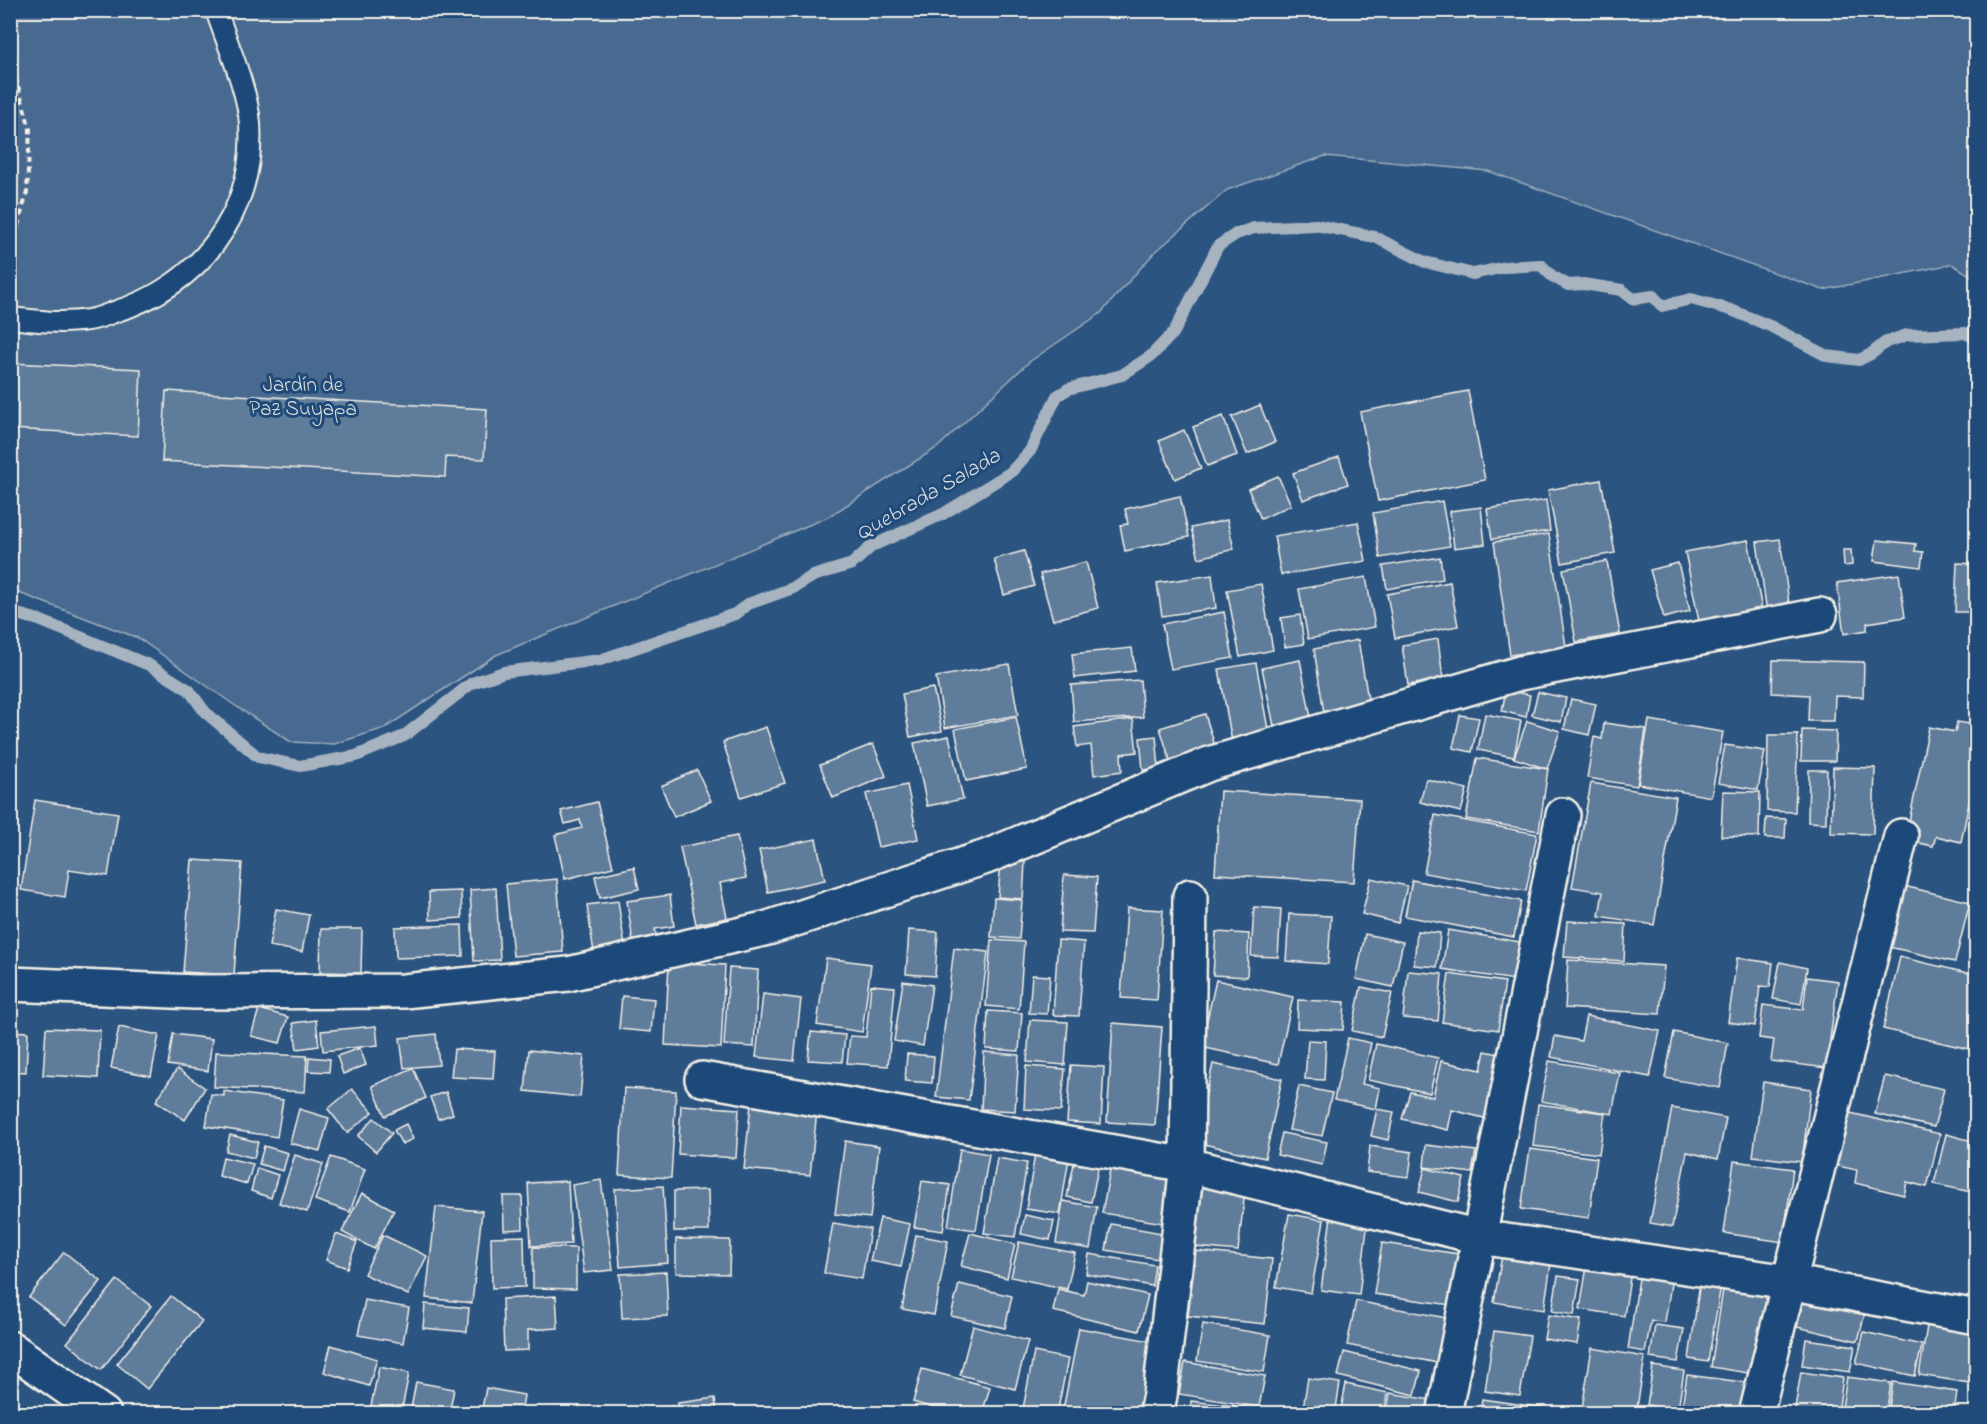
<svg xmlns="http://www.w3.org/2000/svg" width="1987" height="1424" viewBox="0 0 1987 1424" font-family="'Indie Flower',sans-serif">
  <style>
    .green { fill: #496b90; stroke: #9eaebc; stroke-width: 1.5 }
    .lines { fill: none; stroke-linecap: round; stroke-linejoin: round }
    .stream { stroke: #a7b4c0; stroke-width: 12 }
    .building { fill: #5e7b9a; stroke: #f4f1e8; stroke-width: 1.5 }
    .lane-casing { stroke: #f4f1e8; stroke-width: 24 }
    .street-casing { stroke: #f4f1e8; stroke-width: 38 }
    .secondary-casing { stroke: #f4f1e8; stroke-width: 38 }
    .path { stroke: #f4f1e8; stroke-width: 4; stroke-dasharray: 6 4.5; stroke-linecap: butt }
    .lane { stroke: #1f4a7a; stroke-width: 20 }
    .street { stroke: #1f4a7a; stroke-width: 33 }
    .secondary { stroke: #1f4a7a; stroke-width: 33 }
    .labels { text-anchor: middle; stroke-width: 6; stroke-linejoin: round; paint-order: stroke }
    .park-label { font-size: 21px; fill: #dadddb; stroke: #1f4a7a }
    .water-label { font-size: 22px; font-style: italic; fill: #dadddb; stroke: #1f4a7a }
  </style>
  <rect width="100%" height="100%" fill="#2c5481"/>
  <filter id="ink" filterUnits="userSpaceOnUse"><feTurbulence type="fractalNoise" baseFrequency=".0167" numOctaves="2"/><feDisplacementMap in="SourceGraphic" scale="12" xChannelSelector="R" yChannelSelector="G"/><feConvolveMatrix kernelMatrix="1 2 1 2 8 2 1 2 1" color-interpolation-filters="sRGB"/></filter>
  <g filter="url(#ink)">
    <path class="green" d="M10,11h1966v268l-24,-15 -129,26 -335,-119 -163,-15 -98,34 -74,64 -52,59 -72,49 -91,85 -110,70 -332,138 -111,73 -51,16 -43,-2 -54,-35 -99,-69 -127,-48z"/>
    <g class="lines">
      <path class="stream" d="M10,612l29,8 110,45 40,25 16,22 53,45 42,9 56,-10 48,-20 68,-53 32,-11 96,-12 135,-46 13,-10 45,-16 20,-12 39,-12 20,-18 71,-32 68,-42 19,-21 27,-55 11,-7 54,-14 29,-19 23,-24 44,-86 18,-12 18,-6 62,-3 59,12 50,25 48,12 32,-7 36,-2 11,11 16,9 15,-1 39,6 11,9 20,-3 9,10 29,-7 40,11 39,16 57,30 32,4 12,-6 15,-12 21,-7 58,-2 11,5"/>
    </g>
    <g class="building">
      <path d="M10,363l131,6 -3,67 -128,-7z"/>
      <path d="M166,391l321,18 -3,50 -38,-2 -1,20 -283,-16z"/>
      <path d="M1468,391l17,89 -107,21 -18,-89z"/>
      <path d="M1260,405l15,37 -28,12 -15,-37z"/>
      <path d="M1223,416l14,39 -30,11 -14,-39z"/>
      <path d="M1184,430l17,38 -26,11 -16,-38z"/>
      <path d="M1339,457l9,27 -45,16 -10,-27z"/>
      <path d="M1278,476l13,29 -30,14 -13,-30z"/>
      <path d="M1601,480l14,73 -53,10 -14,-73z"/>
      <path d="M1180,496l9,41 -64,14 -5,-26 8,-1 -3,-15z"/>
      <path d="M1546,500l4,31 -58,8 -5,-30z"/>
      <path d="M1442,501l8,45 -70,12 -7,-45z"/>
      <path d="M1481,507l4,37 -31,4 -4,-37z"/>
      <path d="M1227,520l7,29 -35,9 -8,-30z"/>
      <path d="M1358,522l8,39 -85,14 -7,-39z"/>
      <path d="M1549,534l17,113 -56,8 -16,-113z"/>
      <path d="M1780,539l10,71 -23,3 -10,-71z"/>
      <path d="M1748,540l14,69 -63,12 -14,-69z"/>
      <path d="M1877,540l39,4 -1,7 8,1 -2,15 -47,-6z"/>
      <path d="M1843,550h8l1,15 -8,1z"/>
      <path d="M1024,551l10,35 -30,9 -10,-36z"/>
      <path d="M1440,557l3,22 -56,10 -4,-23z"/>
      <path d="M1607,561l13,73 -44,8 -13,-73z"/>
      <path d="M1086,562l12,46 -45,12 -13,-46z"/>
      <path d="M1678,563l12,48 -26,7 -14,-48z"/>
      <path d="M1957,563l19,1v48h-21z"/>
      <path d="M1899,574l6,43 -38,6v7l-23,4 -7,-51z"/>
      <path d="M1212,575l4,33 -54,8 -5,-33z"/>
      <path d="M1366,577l9,50 -67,12 -9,-50z"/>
      <path d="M1450,582l8,44 -63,12 -8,-44z"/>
      <path d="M1261,584l12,66 -33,7 -13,-67z"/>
      <path d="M1224,612l9,46 -62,11 -9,-45z"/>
      <path d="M1300,615l4,29 -19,3 -4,-29z"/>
      <path d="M1438,639l5,40 -35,6 -6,-40z"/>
      <path d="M1358,640l11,65 -45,8 -10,-64z"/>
      <path d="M1132,648l3,23 -60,7 -3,-24z"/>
      <path d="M1300,660l11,58 -37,8 -12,-58z"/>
      <path d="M1773,660l91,2 -1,35 -28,-1 -1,25h-26l1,-26 -37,-2z"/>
      <path d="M1256,663l13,72 -37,7 -13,-73z"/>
      <path d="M1009,664l9,51 -73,13 -9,-51z"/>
      <path d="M1140,680l3,37 -69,5 -3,-37z"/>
      <path d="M933,688l9,43 -32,6 -8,-43z"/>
      <path d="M1506,690l24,5 -4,22 -24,-6z"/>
      <path d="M1538,692l28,6 -5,24 -29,-7z"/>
      <path d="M1571,699l25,5 -7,31 -25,-6z"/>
      <path d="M1205,714l10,32 -45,14 -10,-32z"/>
      <path d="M1485,714l36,7 -7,36 -36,-7z"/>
      <path d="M1460,715l19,3 -7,34 -19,-4z"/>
      <path d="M1016,717l11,52 -61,12 -11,-52z"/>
      <path d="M1133,719l4,33 -16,2 1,17 -28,4 -3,-30 -14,2 -3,-20z"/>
      <path d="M1649,720l74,12 -12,65 -73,-13z"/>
      <path d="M1527,721l33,10 -13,38 -33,-11z"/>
      <path d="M1957,722l19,3v44l-15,73 -25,-6 -3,10 -28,-6 24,-113 26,5z"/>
      <path d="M1604,723l42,6 -9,57 -50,-8 7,-41 8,2z"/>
      <path d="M766,727l19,56 -44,14 -18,-55z"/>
      <path d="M1802,730l34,1 -1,30h-34z"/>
      <path d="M1768,735h30l-3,77 -28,-1z"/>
      <path d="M949,736l14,63 -36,7 -13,-63z"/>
      <path d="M1156,736l3,32 -16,2 -3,-32z"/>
      <path d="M873,744l13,32 -53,22 -13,-33z"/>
      <path d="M1725,745l40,6 -7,39 -40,-7z"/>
      <path d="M1477,758l71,11 -9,62 -73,-12z"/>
      <path d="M1833,767l42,1 -2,66 -42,-1z"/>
      <path d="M697,770l14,31 -37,16 -13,-31z"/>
      <path d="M1809,770h18l-1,53 -18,-1z"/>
      <path d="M1426,779l41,10 -6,23 -41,-10z"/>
      <path d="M1591,783l85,14 -22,128 -55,-9 4,-24 -31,-5z"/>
      <path d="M907,785l11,54 -40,8 -12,-53z"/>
      <path d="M1220,791l140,8 -6,83 -139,-8z"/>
      <path d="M1723,791l37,1 -1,45 -38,-1z"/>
      <path d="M1974,794l2,1v32l-7,-1z"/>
      <path d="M35,800l83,13 -10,63 -39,-6 -4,27 -44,-7z"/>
      <path d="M597,802l16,65 -48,12 -10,-44 27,-7 -2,-8 -15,4 -4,-13z"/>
      <path d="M1435,815l102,19 -11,57 -102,-18z"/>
      <path d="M1766,818l20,1 -1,19h-20z"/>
      <path d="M737,836l9,42 -26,5 7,35 -31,6 -16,-77z"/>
      <path d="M816,839l9,41 -57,12 -9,-42z"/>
      <path d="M192,860l50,3 -8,112 -51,-3z"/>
      <path d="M1001,860l24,2 -2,37 -25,-2z"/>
      <path d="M634,867l5,22 -39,9 -5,-22z"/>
      <path d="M1064,875l33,2 -4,56 -33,-1z"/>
      <path d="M1371,878l36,8 -9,37 -36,-9z"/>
      <path d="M557,879l6,73 -50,4 -7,-72z"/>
      <path d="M1412,880l109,21 -7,36 -109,-21z"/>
      <path d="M1904,886l66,16 -15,60 -66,-15z"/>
      <path d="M496,888l4,72 -26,1 -4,-71z"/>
      <path d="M461,891l1,27 -32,2 -1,-28z"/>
      <path d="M670,895l4,31 -19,3 3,16 -24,4 -7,-48z"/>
      <path d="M994,898l28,2 -3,39 -28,-2z"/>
      <path d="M618,901l7,47 -31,5 -7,-48z"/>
      <path d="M1254,907l27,2 -3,48 -27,-1z"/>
      <path d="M1127,908l36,2 -6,90 -36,-2z"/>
      <path d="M276,909l33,6 -7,37 -33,-6z"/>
      <path d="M1289,914l42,2 -3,48 -42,-3z"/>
      <path d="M1567,921l59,3 -2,37 -60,-4z"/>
      <path d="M462,925l1,31 -67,2 -1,-31z"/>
      <path d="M321,929h41l-1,44 -41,-1z"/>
      <path d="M909,930l29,2 -3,44 -29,-2z"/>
      <path d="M1448,930l73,12 -6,38 -73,-11z"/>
      <path d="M1417,931l23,2 -3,34 -23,-2z"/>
      <path d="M1216,932l33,2 -2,43 -34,-2z"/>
      <path d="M1365,934l38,8 -10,45 -37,-8z"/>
      <path d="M991,940l33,2 -5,67 -33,-3z"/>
      <path d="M1058,940l26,2 -5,74 -26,-1z"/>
      <path d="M954,948l34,4 -19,148 -33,-3z"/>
      <path d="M1900,957l76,18v50l-1,-1 -6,25 -86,-20z"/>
      <path d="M826,958l45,6 -9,68 -45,-7z"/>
      <path d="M1737,958l36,5 -3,24 -10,-1 -5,40 -27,-4z"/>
      <path d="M1568,960l96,6 -4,48 -95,-6z"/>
      <path d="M669,962l56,3 -4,83 -56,-3z"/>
      <path d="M1780,962l27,6 -6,36 -28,-5z"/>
      <path d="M729,968l29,2 -4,77 -30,-2z"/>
      <path d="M1408,971l34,3 -4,47 -35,-3z"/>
      <path d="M1449,974l56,8 -7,48 -56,-8z"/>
      <path d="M1032,975l18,1 -3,38 -18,-1z"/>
      <path d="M1807,977l31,4 -12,87 -55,-7 3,-21 -15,-2 4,-33 40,5z"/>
      <path d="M1216,980l77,17 -15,67 -77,-17z"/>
      <path d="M903,981l29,4 -9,61 -29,-5z"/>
      <path d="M871,985l24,2 -7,79 -41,-3 3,-27 16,1z"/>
      <path d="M1361,987l31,6 -10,44 -30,-6z"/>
      <path d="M763,994l38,5 -7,62 -38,-4z"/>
      <path d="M622,996l32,3 -3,33 -32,-3z"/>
      <path d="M1298,1000l47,2 -2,28 -46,-2z"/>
      <path d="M259,1009l29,8 -8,26 -29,-7z"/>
      <path d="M988,1011l34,2 -3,38 -33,-2z"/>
      <path d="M1586,1016l74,15 -10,46 -99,-20 4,-21 26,5z"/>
      <path d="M316,1020l3,26 -22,3 -4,-26z"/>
      <path d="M1030,1020l38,2 -3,43 -38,-3z"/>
      <path d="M1113,1023l49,4 -7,98 -48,-3z"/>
      <path d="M376,1026l2,19 -55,6 -2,-20z"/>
      <path d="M119,1027l40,8 -8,41 -40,-8z"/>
      <path d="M46,1028l54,2 -2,48 -55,-3z"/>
      <path d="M10,1031l18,1 -2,40 -16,-1z"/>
      <path d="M811,1032l34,3 -3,27 -34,-2z"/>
      <path d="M1674,1032l54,11 -8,45 -55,-10z"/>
      <path d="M173,1034l39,5 -4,32 -40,-6z"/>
      <path d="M436,1034l3,31 -35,3 -4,-30z"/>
      <path d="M1348,1038l23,5 -9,41 18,4 -4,21 -42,-9z"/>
      <path d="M1308,1040l18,1 -2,39 -19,-1z"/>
      <path d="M1376,1044l62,14 -8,35 -62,-13z"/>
      <path d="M360,1048l6,17 -23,9 -6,-18z"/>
      <path d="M454,1049l41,2 -2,28 -42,-2z"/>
      <path d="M529,1050l55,6 -4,41 -55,-6z"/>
      <path d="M1485,1051l23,5 -16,64 -40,-10 -4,20 -46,-11 8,-27 23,5 8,-36 40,9z"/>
      <path d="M216,1052l91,4 -2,36 -91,-5z"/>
      <path d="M984,1052l35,3 -4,56 -34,-2z"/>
      <path d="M907,1054l27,2 -2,27 -27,-2z"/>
      <path d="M309,1057l21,2 -1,13 -21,-1z"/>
      <path d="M1549,1061l71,12 -8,41 -71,-13z"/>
      <path d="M1213,1064l69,15 -17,79 -70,-16z"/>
      <path d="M1071,1065l33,2 -3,57 -34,-2z"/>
      <path d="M1026,1066l39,3 -4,42 -37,-2z"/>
      <path d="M413,1068l13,30 -41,18 -13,-30z"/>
      <path d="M177,1069l28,19 -20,32 -29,-19z"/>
      <path d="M1885,1076l59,13 -10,38 -59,-13z"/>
      <path d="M1763,1082l48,7 -9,73 -49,-6z"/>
      <path d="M1299,1086l33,7 -10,43 -33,-6z"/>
      <path d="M624,1088l52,3 -5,87 -52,-3z"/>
      <path d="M352,1089l21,23 -26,21 -19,-24z"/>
      <path d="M224,1091l59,9 -6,37 -71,-11 5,-32 13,2z"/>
      <path d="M446,1092l7,22 -15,5 -8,-22z"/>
      <path d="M751,1104l66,7 -7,64 -66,-6z"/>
      <path d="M1538,1104l67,9 -6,41 -66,-8z"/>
      <path d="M681,1105l58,4 -3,49 -58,-4z"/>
      <path d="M1672,1108l54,10 -8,41 -31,-7 -15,75 -22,-4z"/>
      <path d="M299,1109l30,9 -9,33 -30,-8z"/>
      <path d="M1377,1109l17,3 -6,28 -17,-4z"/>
      <path d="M1846,1112l94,22 -13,53 -20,-5 -3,13 -49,-12 2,-13 -24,-5z"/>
      <path d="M374,1118l18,15 -16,19 -18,-16z"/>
      <path d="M406,1124l7,15 -11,5 -8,-14z"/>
      <path d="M1282,1133l45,9 -5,23 -45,-10z"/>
      <path d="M1946,1134l30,8v51l-42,-9z"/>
      <path d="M230,1135l28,7 -4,16 -28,-7z"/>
      <path d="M845,1141l34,5 -9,72 -35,-4z"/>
      <path d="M1426,1145l50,6 -4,22 -48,-6z"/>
      <path d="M264,1146l24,7 -5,18 -24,-7z"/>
      <path d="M1370,1146l42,6 -3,25 -42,-5z"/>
      <path d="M960,1149l29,5 -13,76 -28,-4z"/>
      <path d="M1530,1149l67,9 -8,60 -68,-9z"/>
      <path d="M1035,1154l34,4 -9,56 -34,-5z"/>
      <path d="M295,1155l28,9 -16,48 -28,-9z"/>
      <path d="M223,1157l30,7 -6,20 -28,-8z"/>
      <path d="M331,1157l34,12 -15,43 -35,-12z"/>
      <path d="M997,1158l30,5 -12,74 -31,-4z"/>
      <path d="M1075,1159l24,5 -8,38 -24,-5z"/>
      <path d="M1734,1161l59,8 -10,73 -59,-9z"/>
      <path d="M1111,1164l60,10 -8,49 -61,-10z"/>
      <path d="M257,1168l21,7 -7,23 -20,-7z"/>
      <path d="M1425,1168l39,10 -6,24 -39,-10z"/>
      <path d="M601,1180l12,90 -29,3 -12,-88z"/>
      <path d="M568,1181l3,63 -40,2 -3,-63z"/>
      <path d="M922,1181l28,4 -7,46 -29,-4z"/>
      <path d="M1202,1185l43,5 -7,61 -42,-4z"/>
      <path d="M663,1186l5,77 -48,4 -5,-78z"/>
      <path d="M708,1190l1,41h-35v-40z"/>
      <path d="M362,1193l32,17 -20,39 -32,-17z"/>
      <path d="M503,1196h19l1,33 -19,1z"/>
      <path d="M1063,1201l34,6 -7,42 -34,-6z"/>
      <path d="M436,1207l46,4 -10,92 -46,-5z"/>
      <path d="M1289,1214l35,6 -13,73 -35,-6z"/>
      <path d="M1025,1215l29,6 -4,19 -29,-6z"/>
      <path d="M1331,1216l37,4 -9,75 -38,-5z"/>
      <path d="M880,1218l30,6 -9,43 -31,-6z"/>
      <path d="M833,1223l37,6 -8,50 -38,-6z"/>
      <path d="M1111,1224l51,9 -4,26 -52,-9z"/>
      <path d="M970,1233l45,11 -8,34 -46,-12z"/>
      <path d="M336,1234l21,8 -10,26 -21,-8z"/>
      <path d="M383,1235l44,21 -19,39 -44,-21z"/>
      <path d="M916,1235l32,6 -14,74 -32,-6z"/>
      <path d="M524,1236l1,51 -33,1 -1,-51z"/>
      <path d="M676,1239l54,1 -1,34 -53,-1z"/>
      <path d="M1019,1242l56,11 -8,36 -56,-12z"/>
      <path d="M1382,1243l77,11 -8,51 -77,-11z"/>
      <path d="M533,1247l43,1v41l-43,-1z"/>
      <path d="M1503,1249l49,8 -8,53 -50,-8z"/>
      <path d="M1196,1251l76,8 -7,65 -77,-8z"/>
      <path d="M64,1252l37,29 -35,44 -37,-28z"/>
      <path d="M1089,1254l66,11 -3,21 -66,-12z"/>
      <path d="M1587,1266l44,6 -7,44 -44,-7z"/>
      <path d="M666,1272l2,44 -46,2 -2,-44z"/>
      <path d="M1640,1272l32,5 -7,45 -14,-1 -6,31 -17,-3z"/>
      <path d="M1558,1276l22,3 -6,36 -22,-4z"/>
      <path d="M117,1280l34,26 -50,64 -34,-27z"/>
      <path d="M1087,1281l61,14 -9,36 -86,-20 5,-22 26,6z"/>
      <path d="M1700,1282l21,3 -13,77 -19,-3z"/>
      <path d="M1724,1283l44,7 -14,84 -43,-7z"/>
      <path d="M959,1284l53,12 -7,32 -54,-12z"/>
      <path d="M1805,1294l61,14 -8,33 -61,-14z"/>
      <path d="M171,1296l31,25 -55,68 -30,-25z"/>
      <path d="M556,1296l2,32 -30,2v20l-24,1 -2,-52z"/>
      <path d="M365,1300l44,8 -6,35 -45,-8z"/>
      <path d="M1356,1301l91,17 -9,45 -91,-18z"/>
      <path d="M425,1304l44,4 -2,24 -44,-4z"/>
      <path d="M1929,1314l47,7v63l-57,-9z"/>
      <path d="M1548,1315l33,5 -4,24 -33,-5z"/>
      <path d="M1203,1324l67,11 -6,37 -67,-11z"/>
      <path d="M1655,1325l29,4 -6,33 -28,-4z"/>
      <path d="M973,1326l55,15 -13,48 -55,-14z"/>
      <path d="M1079,1328l77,14 -14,72h-58l-21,-4z"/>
      <path d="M1494,1331l36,5 -10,60 -35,-5z"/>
      <path d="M1864,1332l58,13 -7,31 -59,-13z"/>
      <path d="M1806,1339l49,7 -5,26 -48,-7z"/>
      <path d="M331,1345l46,14 -8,27 -45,-14z"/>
      <path d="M1592,1348l53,9 -9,57h-55z"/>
      <path d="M1034,1352l34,7 -11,55h-35z"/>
      <path d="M1344,1352l77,19 -6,24 -77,-19z"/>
      <path d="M1185,1362l80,14 -6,31 -80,-13z"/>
      <path d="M1653,1366l31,5 -6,39 -31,-5z"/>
      <path d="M379,1367l30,6 -8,41h-18l-13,-3z"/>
      <path d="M922,1369l68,18 -8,27h-28l-41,-12z"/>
      <path d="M1801,1372l42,6 -5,36h-44z"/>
      <path d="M1687,1375l63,8 -5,31 -64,-1z"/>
      <path d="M1847,1377l44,6 -5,31h-45z"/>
      <path d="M1308,1378l32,5 -5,31h-33z"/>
      <path d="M416,1382l38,7 -5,25h-39z"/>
      <path d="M1893,1382l64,10 -3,22h-66z"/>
      <path d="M1346,1384l42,9 -4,21h-44z"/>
      <path d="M486,1388l38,7 -3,19h-40z"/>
      <path d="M1390,1393l41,7 -2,14h-43z"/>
      <path d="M715,1398l2,16h-38l-1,-11z"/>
      <path d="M1482,1399l63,9 -1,6h-64z"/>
      <path d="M1191,1401l61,7v6h-62z"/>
      <path d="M673,1406l1,8h-31v-3z"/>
    </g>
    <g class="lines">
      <defs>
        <path id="lane" d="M10,318c26,3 53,6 78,2 9,-1 18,-5 26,-8 84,-25 142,-99 136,-188 -2,-33 -23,-81 -34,-114"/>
        <g id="street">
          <path d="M10,984l185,8 209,-1 164,-17 200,-46 218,-71 223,-93 311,-91 300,-58"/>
          <path d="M702,1079l485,86 292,72 310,45 187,35"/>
          <path d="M1156,1414l4,-19 27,-230 3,-269"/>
          <path d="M1444,1414l119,-599"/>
          <path d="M1756,1414l145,-578"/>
        </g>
        <path id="secondary" d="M10,1348l94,66"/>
      </defs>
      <use href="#lane" class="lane-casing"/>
      <use href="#street" class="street-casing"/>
      <use href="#secondary" class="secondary-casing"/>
      <path class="path" d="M10,68l5,7 15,54 -3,63 -17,63"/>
      <use href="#lane" class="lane"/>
      <use href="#street" class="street"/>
      <use href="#secondary" class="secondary"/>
    </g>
  </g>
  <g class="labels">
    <g class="park-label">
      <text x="303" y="391">Jardín de<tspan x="303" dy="24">Paz Suyapa</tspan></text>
    </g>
    <g class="water-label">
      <text transform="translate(927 493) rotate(-30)" y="8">Quebrada Salada</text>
    </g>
  </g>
  <rect width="1987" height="1424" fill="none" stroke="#1f4a7a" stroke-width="36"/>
  <rect x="18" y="18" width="1951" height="1388" fill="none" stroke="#f4f1e8" stroke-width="2" filter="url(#ink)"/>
</svg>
